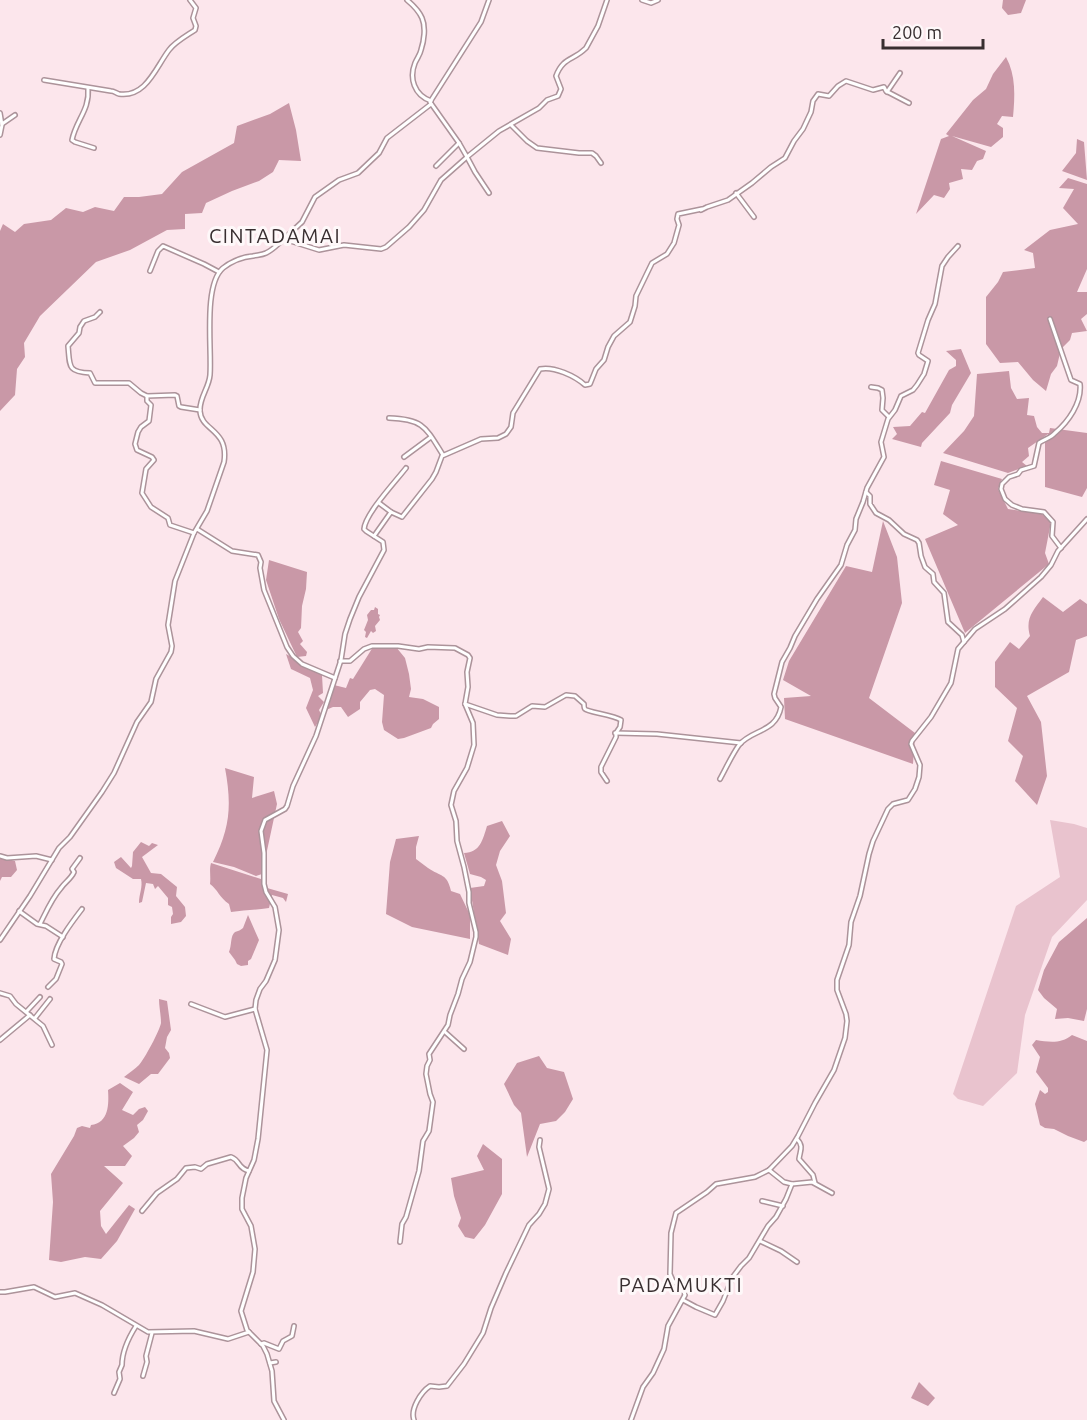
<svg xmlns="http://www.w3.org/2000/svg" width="1087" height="1420" viewBox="0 0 1087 1420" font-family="Ubuntu,sans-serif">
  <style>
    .green { fill: #e9c3ce }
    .forest { fill: #c998a7 }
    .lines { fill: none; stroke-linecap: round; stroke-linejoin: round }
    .street-casing { stroke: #ac939a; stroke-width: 6 }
    .street { stroke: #fff; stroke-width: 3 }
    .labels { text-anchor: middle; stroke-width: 6; stroke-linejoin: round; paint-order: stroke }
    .quarter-label { font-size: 20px; letter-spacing: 1.5px; fill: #382e30; stroke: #fef8f9 }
  </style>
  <rect width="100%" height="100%" fill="#fce6ec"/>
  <path class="green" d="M1050,820l24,4 13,4v72l-35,37 -27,78 -8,58 -34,33 -25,-7 -5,-5 63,-188 44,-29z"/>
  <g class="forest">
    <path d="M1003,0h23l-5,13 -13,2 -6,-7z"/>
    <path d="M1006,57c10,18 9,40 7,60l-11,-1 -5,8 6,4v9l-12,10 -39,-11 34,15 -3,8 -6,2 -5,9 -11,-1 2,10 -14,4 1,6 -6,9 -10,-3 -18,19 25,-75 8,-3 -3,-2 27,-34 13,-11 7,-15z"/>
    <path d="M289,103l7,27 5,31 -22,-1 -6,12 -14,9 -27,10 -26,12 -4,10 -17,1v15l-18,1 -37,20 -34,12 -56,54 -16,27 1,14 -8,12 -2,26 -15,16v-180l3,-7 12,8 9,-8 27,-4 15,-12 17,4 12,-5 19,4 10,-14h15l23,-3 20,-22 52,-29 3,-17 33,-12z"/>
    <path d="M1077,139l7,3 3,38 -25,-9 14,-18z"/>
    <path d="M1068,178l19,6v85l-10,23h10v22l-6,5 6,12 -15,2 -2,7 -9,9 -4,17 -6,8 -5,17 -13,-11 -15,-18 -18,1 -14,-19v-47l12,-15 5,-10 32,-4 -2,-15 -9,-3 26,-20 28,-6 -15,-16 11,-19 -15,-1z"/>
    <path d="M961,349l10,24 -19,32 -2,8 -28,30 -1,4 -29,-8 5,-5 -4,-7 17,-1 12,-14 3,1 24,-43 7,-4v-6l-10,-9z"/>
    <path d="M1009,371l2,17 6,11 12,-1 -2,17 7,1 3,11 5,6h7l1,-5 37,5v55l-5,9 -37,-10v-44l3,-9 -20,14 1,8 -7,6 5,4 -19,7 -65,-20 21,-22 10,-15 3,-42z"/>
    <path d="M941,461l61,18 -4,10 10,20 34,5 9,8 -6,31 4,11 -84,69 -40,-94 33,-14 -15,-11 7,-24 -16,-5z"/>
    <path d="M883,521l14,36 5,46 -33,95 46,35 -2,31 -128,-45 -1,-21 27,-2 -28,-16 6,-19 57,-95 26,6z"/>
    <path d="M269,560l38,12 -1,17 -4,17 -1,22 -3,4 5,9 -3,3 7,8 -1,4 -9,1 -18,-38 -13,-39z"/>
    <path d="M1043,597l20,15 17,-13 7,5v32l-11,4 -7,32 -42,24 14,26 6,54 -10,29 -22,-24 8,-25 -15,-15 9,-33 -22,-21v-25l15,-20 9,7 11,-13c-5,-18 3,-25 13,-39z"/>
    <path d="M375,607l3,2v5l2,1 -1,2 1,3 -5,6 1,5 -3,2 -2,-2 -4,7 -2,-1 1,-5 -2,-2 4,-10 -1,-5 4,-5h3z"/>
    <path d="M373,647h23l9,11 4,16 2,15 -2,8 14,2 16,8v12l-6,5 -2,4 -27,10 -6,1 -14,-9 -2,-8 2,-27 -9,-6 -5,1 -10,12v7l-12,8 -7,-10h-8l-7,3 8,-25 12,3 4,-10 3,1z"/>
    <path d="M286,654l30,16 6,5 1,18 -5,3 6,6 -5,8 3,6 -7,11 -9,-19 7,-18 -3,-12 -19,-9z"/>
    <path d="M225,768l29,9 -2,21 22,-7 3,13 -15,70 -6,2 -22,-9 -21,-5c17,-34 19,-56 12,-94z"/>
    <path d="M502,821l8,15 -10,15 -4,14 6,16 4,32 -6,8 11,18 -3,16 -29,-11 -9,-56 14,-2 2,-6 -5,-3 -11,-3 -6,-21c16,0 19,-14 23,-27z"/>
    <path d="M419,836l-3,11v12c4,3 8,6 12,9 13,9 19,5 23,23l9,3 10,21v24l-58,-12 -26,-13 4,-52 6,-23z"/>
    <path d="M141,842l8,4 3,-3 6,2 -16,12 9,16 10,1 16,13 -1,9 9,11 1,9 -5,6 -10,2v-7l2,-3 -1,-7 -4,-2v-7l-10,-12 -3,3 -2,-5 -7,-1 -4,19 -3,1c0,-9 4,-16 2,-24h-8l-17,-11 -2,-6 7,-5 10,11 1,-2 1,-14z"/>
    <path d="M0,857l15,4 2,9 -6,7h-9l-2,4z"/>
    <path d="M211,863l56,18v7l21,6 -2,8 -3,-4 -11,-3 -3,13c-13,2 -25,2 -38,4l-2,-8c-10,-7 -11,-14 -19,-20 1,-8 -1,-14 1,-21z"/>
    <path d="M248,915l11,25 -8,19 -3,2v4l-7,1 -4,-2 -2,-4 -6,-8c3,-7 1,-16 6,-20 3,-1 6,-2 8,-4z"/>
    <path d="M1087,918v91l-3,12 -16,-3 -13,1 2,-10 -13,-11 -6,-8 6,-20 15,-28z"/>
    <path d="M159,999l8,2 4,29 -4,7 -2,11 4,5 1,5 -12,16h-7l-12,10 -15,-7c5,-4 11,-8 15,-12 5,-5 21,-35 22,-42 0,-8 -2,-16 -2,-24z"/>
    <path d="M1072,1035l15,6v99l-3,2 -16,-6 -14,-7 -9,-1 -5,-3 -5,-21 5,-14 5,4 3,-2v-4l-12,-16 4,-15 -8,-12 4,-5c13,2 25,4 36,-5z"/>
    <path d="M539,1056l8,12 17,4 9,27 -8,13 -9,9 -16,3 -13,33 -6,-44 -7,-8 -10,-21 13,-21z"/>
    <path d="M120,1083l13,9 -11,18 11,5 6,-6 6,-2 3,4 -5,9 -6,5 2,7 -5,6 -11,8 9,10 -7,10h-21l19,17 -23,28 1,15 5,8 23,-29 6,4 -18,32 -16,18 -16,-2 -24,5 -12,-2 4,-58 -2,-28 23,-38 3,-8 5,-2 8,2 1,-3c18,-2 18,-21 17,-35z"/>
    <path d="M483,1144l19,15v35l-17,31 -11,14 -9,-2 -7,-11 3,-8 -7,-22 -3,-18 33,-8 -7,-14z"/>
    <path d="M919,1382l16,16 -7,8 -17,-8z"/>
  </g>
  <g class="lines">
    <defs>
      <g id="street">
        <path d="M407,0c6,5 12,11 15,18 4,9 2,23 -1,32 -1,5 -4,8 -6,13 -6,15 -1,32 16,38"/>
        <path d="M642,0l9,3 7,-3"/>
        <path d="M44,80l67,11c3,0 5,2 8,3 27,4 37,-27 50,-44 6,-8 17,-14 26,-20l1,-4 -3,-8 3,-10 -6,-8"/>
        <path d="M88,88c2,22 -12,32 -16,52l3,2 19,6"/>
        <path d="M887,92l13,-19"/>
        <path d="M0,113l2,12 -2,10"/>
        <path d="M2,124l13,-9"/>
        <path d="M511,125l16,16 10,7 42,5h13l4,3 5,7"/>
        <path d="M436,166l23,-23"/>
        <path d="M489,193l-14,-21 -8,-15 32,-26 40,-23 8,-8 11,-4 3,-7 -5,-13c7,-19 17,-15 30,-28l12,-22 9,-26"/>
        <path d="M736,193l18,24"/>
        <path d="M701,210l6,-3 21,-7 24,-17 19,-16 14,-9 9,-17 9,-12 8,-17 2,-11 5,-7 11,2 9,-10 8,-5 27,9 11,-3 2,4 23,12"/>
        <path d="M284,239l18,-17 13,-25 24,-17 19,-7 21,-20 8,-15 44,-34"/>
        <path d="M150,271l8,-20 5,-5 41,18 15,8"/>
        <path d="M100,312l-5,5 -11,4 -4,6 -1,6 -11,13c2,20 -1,26 22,27l5,10h34l12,10 6,3"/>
        <path d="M1050,319l21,61 9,4c2,19 -12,38 -25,49 -4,5 -11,6 -16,10l-5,23 -13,4 -3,4 -9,3 -7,7 -1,5 4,10 7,6 10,4 22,3 9,10 -1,14 9,12"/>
        <path d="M871,387l7,1 4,2 1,8 -1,12 7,7"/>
        <path d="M389,418c35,1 37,10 54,37"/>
        <path d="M404,457l27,-20"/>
        <path d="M866,492l4,4v8l6,9 13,7 15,14 13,6 2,3 2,13 4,11 8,7 1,8 10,11 4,29 14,13 2,7"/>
        <path d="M379,503l12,9"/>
        <path d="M197,529l35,22 26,4 3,7 -1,6 4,22 23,57 6,9 9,8 33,14"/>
        <path d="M194,533l-24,-8 -2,-7 -17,-11 -9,-14 4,-24 8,-9 -2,-3 -15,-7 -2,-6 3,-12 3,-5 8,-6 2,-16 -4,-4v-5l28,-1 2,1 2,10 2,1 19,3"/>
        <path d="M374,536l17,-24 11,5 30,-38 4,-7 6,-16 39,-17 17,-1 8,-4 5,-7 2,-14 27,-44c14,-3 35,7 45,16l5,-1 6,-15 8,-9 4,-13 6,-11 16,-14 5,-16 1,-10 16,-33 15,-9 7,-11 5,-18 -2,-6 1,-5 24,-5"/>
        <path d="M340,661h10l14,-12 8,-3h26l21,3 9,-2 27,1 13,7 2,3 -3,14 1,15 -3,17 32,11 13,1h6l16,-10 13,1 21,-12 9,1 9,8c0,1 0,4 1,5 2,3 29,6 36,11l-1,7 -4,6v4l-15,30v5l6,9"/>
        <path d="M615,733l42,1 84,9"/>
        <path d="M720,779c6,-11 12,-24 19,-34 13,-16 37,-12 42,-38l-6,-9 -1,-4 8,-32 8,-14 5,-12 22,-37 24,-34 6,-20 8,-15 1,-11 7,-17 4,-14 17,-31 -3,-15 7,-23 7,-9 6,-14 12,-6 4,-5 7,-11 4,-13 -9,-6 -1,-2 10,-33 7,-16 7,-38 6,-9 10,-11"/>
        <path d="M0,856l7,2 29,-2 16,4"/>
        <path d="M19,911l18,13 9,2 17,11"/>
        <path d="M40,924c6,-12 12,-26 21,-36 4,-6 10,-9 13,-16l-2,-3 8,-11"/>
        <path d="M0,940l30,-44 29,-48 11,-11 32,-45 12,-19 23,-51 14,-20 5,-23 15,-27 1,-6 -4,-21 7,-44 19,-48 13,-22 17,-49c5,-33 -23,-31 -24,-51 -1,-13 9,-23 10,-36 2,-26 -7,-90 13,-107 9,-7 19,-11 30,-12 4,-1 9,-1 13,-3 7,-3 12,-9 18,-14l35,11 25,-5 37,4 5,-2 23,-20 15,-17 17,-30 26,-23 -8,-14 -29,-41 51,-80 8,-22"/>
        <path d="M48,987l8,-8 6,-15 -1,-2 -7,-3c1,-15 18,-37 28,-50"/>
        <path d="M0,993l10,3 6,8 27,22 9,19"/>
        <path d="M191,1004l34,13 30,-8"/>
        <path d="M27,1011l13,-14"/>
        <path d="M35,1018l15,-19"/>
        <path d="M445,1032l19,17"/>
        <path d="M0,1040l30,-25"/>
        <path d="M797,1139c7,7 3,12 2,20l14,16 2,8"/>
        <path d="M769,1170l15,12 8,2 20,-2 20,11"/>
        <path d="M762,1201l21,5"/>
        <path d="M142,1211l15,-18 20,-14 9,-11 9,-1 6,2 6,-5 24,-7c10,4 6,11 18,14"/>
        <path d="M760,1241l21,10 16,11"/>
        <path d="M400,1242l2,-18 4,-7 13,-46 4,-30 6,-10 4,-29 -3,-8 -4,-20 1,-8 3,-6 -1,-6 19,-29 2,-10 8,-21 4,-15 8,-17 6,-25v-5l-7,-29v-11l-5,-25 -7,-26 -1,-20 -5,-16 3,-14 13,-23 7,-23 -1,-22 -8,-19"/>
        <path d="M664,1285l3,-5 4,-2"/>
        <path d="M0,1292h5l29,-5 21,10 20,-4 27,12 46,27 46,-1 34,8 21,-7"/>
        <path d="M683,1300l13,7 19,8 8,-14 9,-23 9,-12 8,-8 19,-32 8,-9 10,-18 6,-15"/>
        <path d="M261,1344l3,-1 15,6 4,-8 9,-5 2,-10"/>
        <path d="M270,1363l6,-1"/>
        <path d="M143,1376l4,-14 -1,-6 6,-23"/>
        <path d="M114,1393l6,-14 -1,-7 3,-7c0,-13 7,-28 14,-39"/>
        <path d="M284,1420l-10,-19 -2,-30 -5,-17 -4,-8 -16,-16 -6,-19 12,-39 2,-23 -4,-23 -9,-17v-11l4,-20 8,-18 4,-21 9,-89 -12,-41 1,-9 4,-11 6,-8 9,-21 4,-30 -4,-23 -9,-15 -2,-8v-31l-3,-22 4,-11 20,-11 2,-3 6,-20 23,-50 25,-76 4,-26 5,-15 9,-22 25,-47 -1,-8 -17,-11 -2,-2c1,-15 32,-48 42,-61"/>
        <path d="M414,1420c-4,-11 7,-28 16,-34l9,1 8,-1 17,-22 19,-31 8,-25 15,-35 23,-48 10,-11 6,-10 4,-15 -10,-42 1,-7"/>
        <path d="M631,1420l12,-33 10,-14 11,-24 4,-23 17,-31 -2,-6 -10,-8 -3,-7 1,-41 5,-20 31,-21 9,-8 39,-7 14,-7 23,-24 6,-10 17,-33 19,-33 11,-32 2,-17 -1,-7 -9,-24v-10l12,-35 2,-23 9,-26 9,-42 4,-13 15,-32 5,-5 15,-4 7,-11 4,-12 1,-12 -9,-21 1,-3 19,-24 20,-34 7,-34 17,-20 30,-20 36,-32 10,-12 7,-14 29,-32"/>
      </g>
    </defs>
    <use href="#street" class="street-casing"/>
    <use href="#street" class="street"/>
  </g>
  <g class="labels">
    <g class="quarter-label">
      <text x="275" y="243">CINTADAMAI</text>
      <text x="681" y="1292">PADAMUKTI</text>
    </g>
  </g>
  <path d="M883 39v9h100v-9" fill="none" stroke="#382e30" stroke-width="3"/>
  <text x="892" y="39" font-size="18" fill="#382e30" stroke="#fef8f9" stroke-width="4.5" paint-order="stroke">200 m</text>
</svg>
